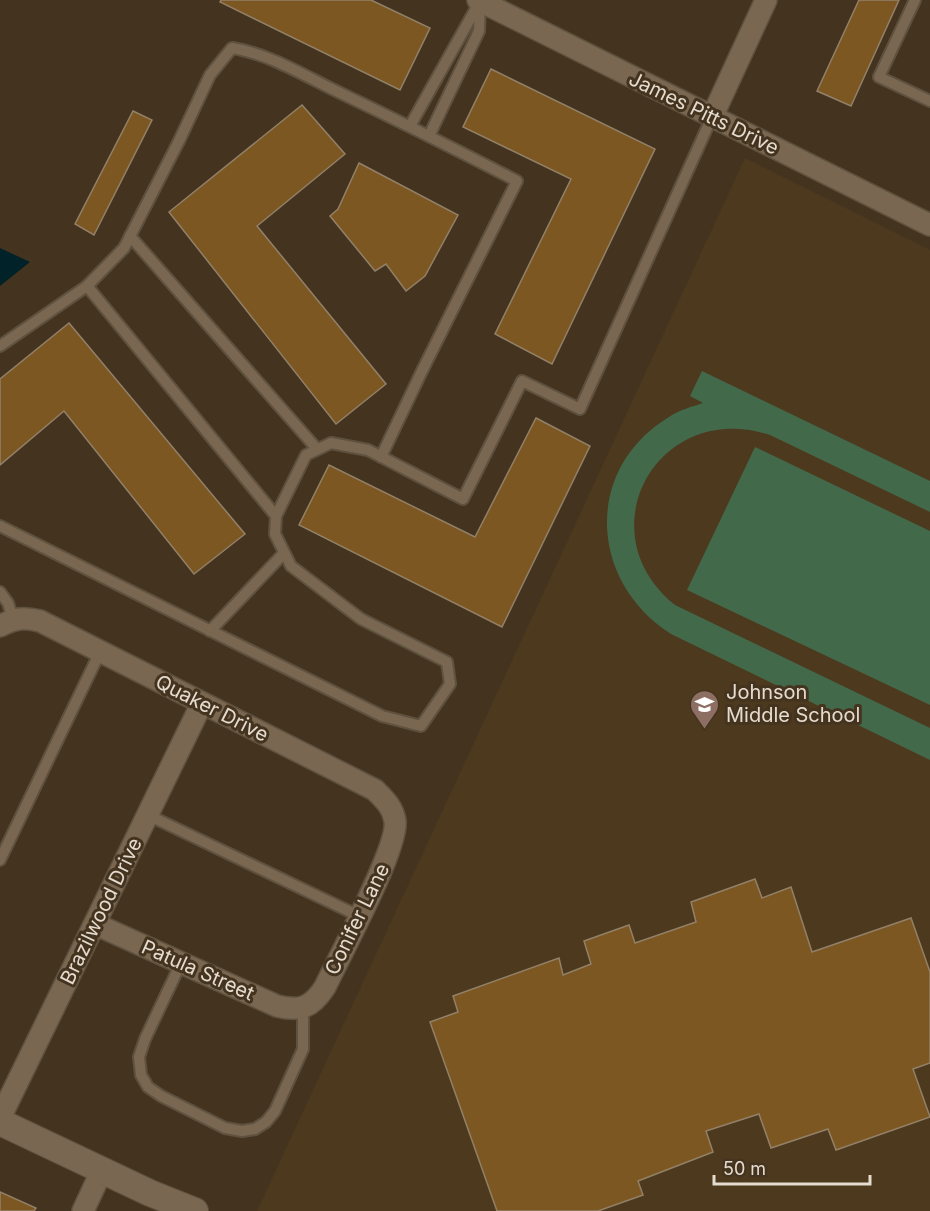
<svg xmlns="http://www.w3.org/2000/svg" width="930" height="1211" viewBox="0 0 930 1211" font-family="Inter,sans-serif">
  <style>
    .built { fill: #4d391e }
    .green { fill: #43694b }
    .water { fill: #002228 }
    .building { fill: #7c5721; stroke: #928069; stroke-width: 1.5 }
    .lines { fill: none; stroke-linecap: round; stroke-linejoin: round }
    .service-casing { stroke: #5e513f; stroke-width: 14 }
    .minor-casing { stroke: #5e513f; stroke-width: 24 }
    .tertiary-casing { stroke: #5e513f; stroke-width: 28 }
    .service { stroke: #796751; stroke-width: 10 }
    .minor { stroke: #796751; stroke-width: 21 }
    .tertiary { stroke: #796751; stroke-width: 26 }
    .labels { text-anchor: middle; stroke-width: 6; stroke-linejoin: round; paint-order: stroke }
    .street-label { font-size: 20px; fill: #e5dbce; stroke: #44341f }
    .poi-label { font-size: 20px; fill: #e5dbce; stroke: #44341f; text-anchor: start }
  </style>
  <rect width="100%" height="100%" fill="#44341f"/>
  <path class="built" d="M745,158l185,92v961h-673z"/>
  <g class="green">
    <path d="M702,371l228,110v31l-160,-77c-112,-37 -186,97 -95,170l255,123v32l-259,-126c-82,-52 -88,-165 -2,-217 10,-7 22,-10 34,-14l-13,-7z"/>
    <path d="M755,447l175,84v174l-243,-115z"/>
  </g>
  <path class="water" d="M0,248l30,14 -30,24z"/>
  <g class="building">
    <path d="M221,0h150l59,28 -30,62 -180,-88z"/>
    <path d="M859,0h40l-48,106 -34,-15z"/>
    <path d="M491,69l164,80 -103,215 -57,-30 76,-155 -108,-52z"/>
    <path d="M302,105l43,49 -88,72 129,158 -50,40 -167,-212z"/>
    <path d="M133,111l19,9 -58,115 -19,-11z"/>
    <path d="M359,163l99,52 -33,61 -19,15 -20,-27 -11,7 -45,-55 8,-7z"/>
    <path d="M69,323l176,211 -51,40 -130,-163 -64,54v-86z"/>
    <path d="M536,418l54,28 -88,181 -203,-102 30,-60 146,72z"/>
    <path d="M755,879l7,19 29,-11 21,65 99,-34 19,54v91l-17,6 17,48 -94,33 -8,-21 -57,19 -12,-34 -53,17 7,21 -75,29 5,14 -45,16h-101l-67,-189 28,-10 -5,-16 106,-38 4,17 28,-11 -7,-23 45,-16 6,18 61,-21 -5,-20z"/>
    <path d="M0,1192l36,16 -2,3h-34z"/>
  </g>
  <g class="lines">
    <defs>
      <g id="service">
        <path d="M915,0l-36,77 51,24"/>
        <path d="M410,126l69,-123"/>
        <path d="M429,136l50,-105 1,-30"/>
        <path d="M130,236l187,213"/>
        <path d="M87,286l189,230"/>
        <path d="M0,346l87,-60 37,-38 55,-107 31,-66 22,-27c34,5 68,25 98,40 63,30 125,61 187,93l-95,190 -41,86"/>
        <path d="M0,526l382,190 39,10 29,-42 -3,-22 -86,-43 -70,-53 -16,-32 1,-18 30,-61 25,-12 37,7 95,49 59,-118 58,28 132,-292"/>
        <path d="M0,592l8,11 5,16"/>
        <path d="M210,631l74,-78"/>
        <path d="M148,815l211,101"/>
        <path d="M0,860l100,-208"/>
        <path d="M181,963l-36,76 -6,18 2,18 7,12 13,9 64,32 17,3 13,-2 11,-7 9,-11 28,-62v-41"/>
      </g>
      <g id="minor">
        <path d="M478,0l452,225"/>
        <path d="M712,117l54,-117"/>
        <path d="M0,626c15,-8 24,-9 40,-5l335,169c9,9 18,17 20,31 4,26 -56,136 -70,166 -13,20 -24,25 -48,19l-182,-82"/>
        <path d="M0,1118l202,-415"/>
        <path d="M83,1211l19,-41"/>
      </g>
      <path id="tertiary" d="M0,1122l150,71 45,18"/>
    </defs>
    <use href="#service" class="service-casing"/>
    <use href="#minor" class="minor-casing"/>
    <use href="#tertiary" class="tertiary-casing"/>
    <use href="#service" class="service"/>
    <use href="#minor" class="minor"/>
    <use href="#tertiary" class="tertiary"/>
  </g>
  <defs>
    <symbol id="school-pin" viewBox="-11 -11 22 30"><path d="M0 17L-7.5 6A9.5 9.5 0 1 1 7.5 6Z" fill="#8d6e63" stroke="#44341f"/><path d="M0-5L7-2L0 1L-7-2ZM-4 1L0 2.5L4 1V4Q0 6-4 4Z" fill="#fff"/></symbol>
  </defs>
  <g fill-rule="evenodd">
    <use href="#school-pin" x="688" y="688" width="33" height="45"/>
  </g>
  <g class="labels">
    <g class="street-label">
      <text transform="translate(704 113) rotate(26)" y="7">James Pitts Drive</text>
      <text transform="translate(212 708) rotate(27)" y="7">Quaker Drive</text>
      <text transform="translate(101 911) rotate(-64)" y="7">Brazilwood Drive</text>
      <text transform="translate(357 919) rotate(-64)" y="7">Conifer Lane</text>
      <text transform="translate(198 970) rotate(24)" y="7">Patula Street</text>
    </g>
    <g class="poi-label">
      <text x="726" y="699">Johnson<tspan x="726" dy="23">Middle School</tspan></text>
    </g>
  </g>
  <path d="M714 1175v9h156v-9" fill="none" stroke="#e5dbce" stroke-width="3"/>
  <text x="723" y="1175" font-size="18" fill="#e5dbce" stroke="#44341f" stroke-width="4.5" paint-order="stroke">50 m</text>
</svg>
